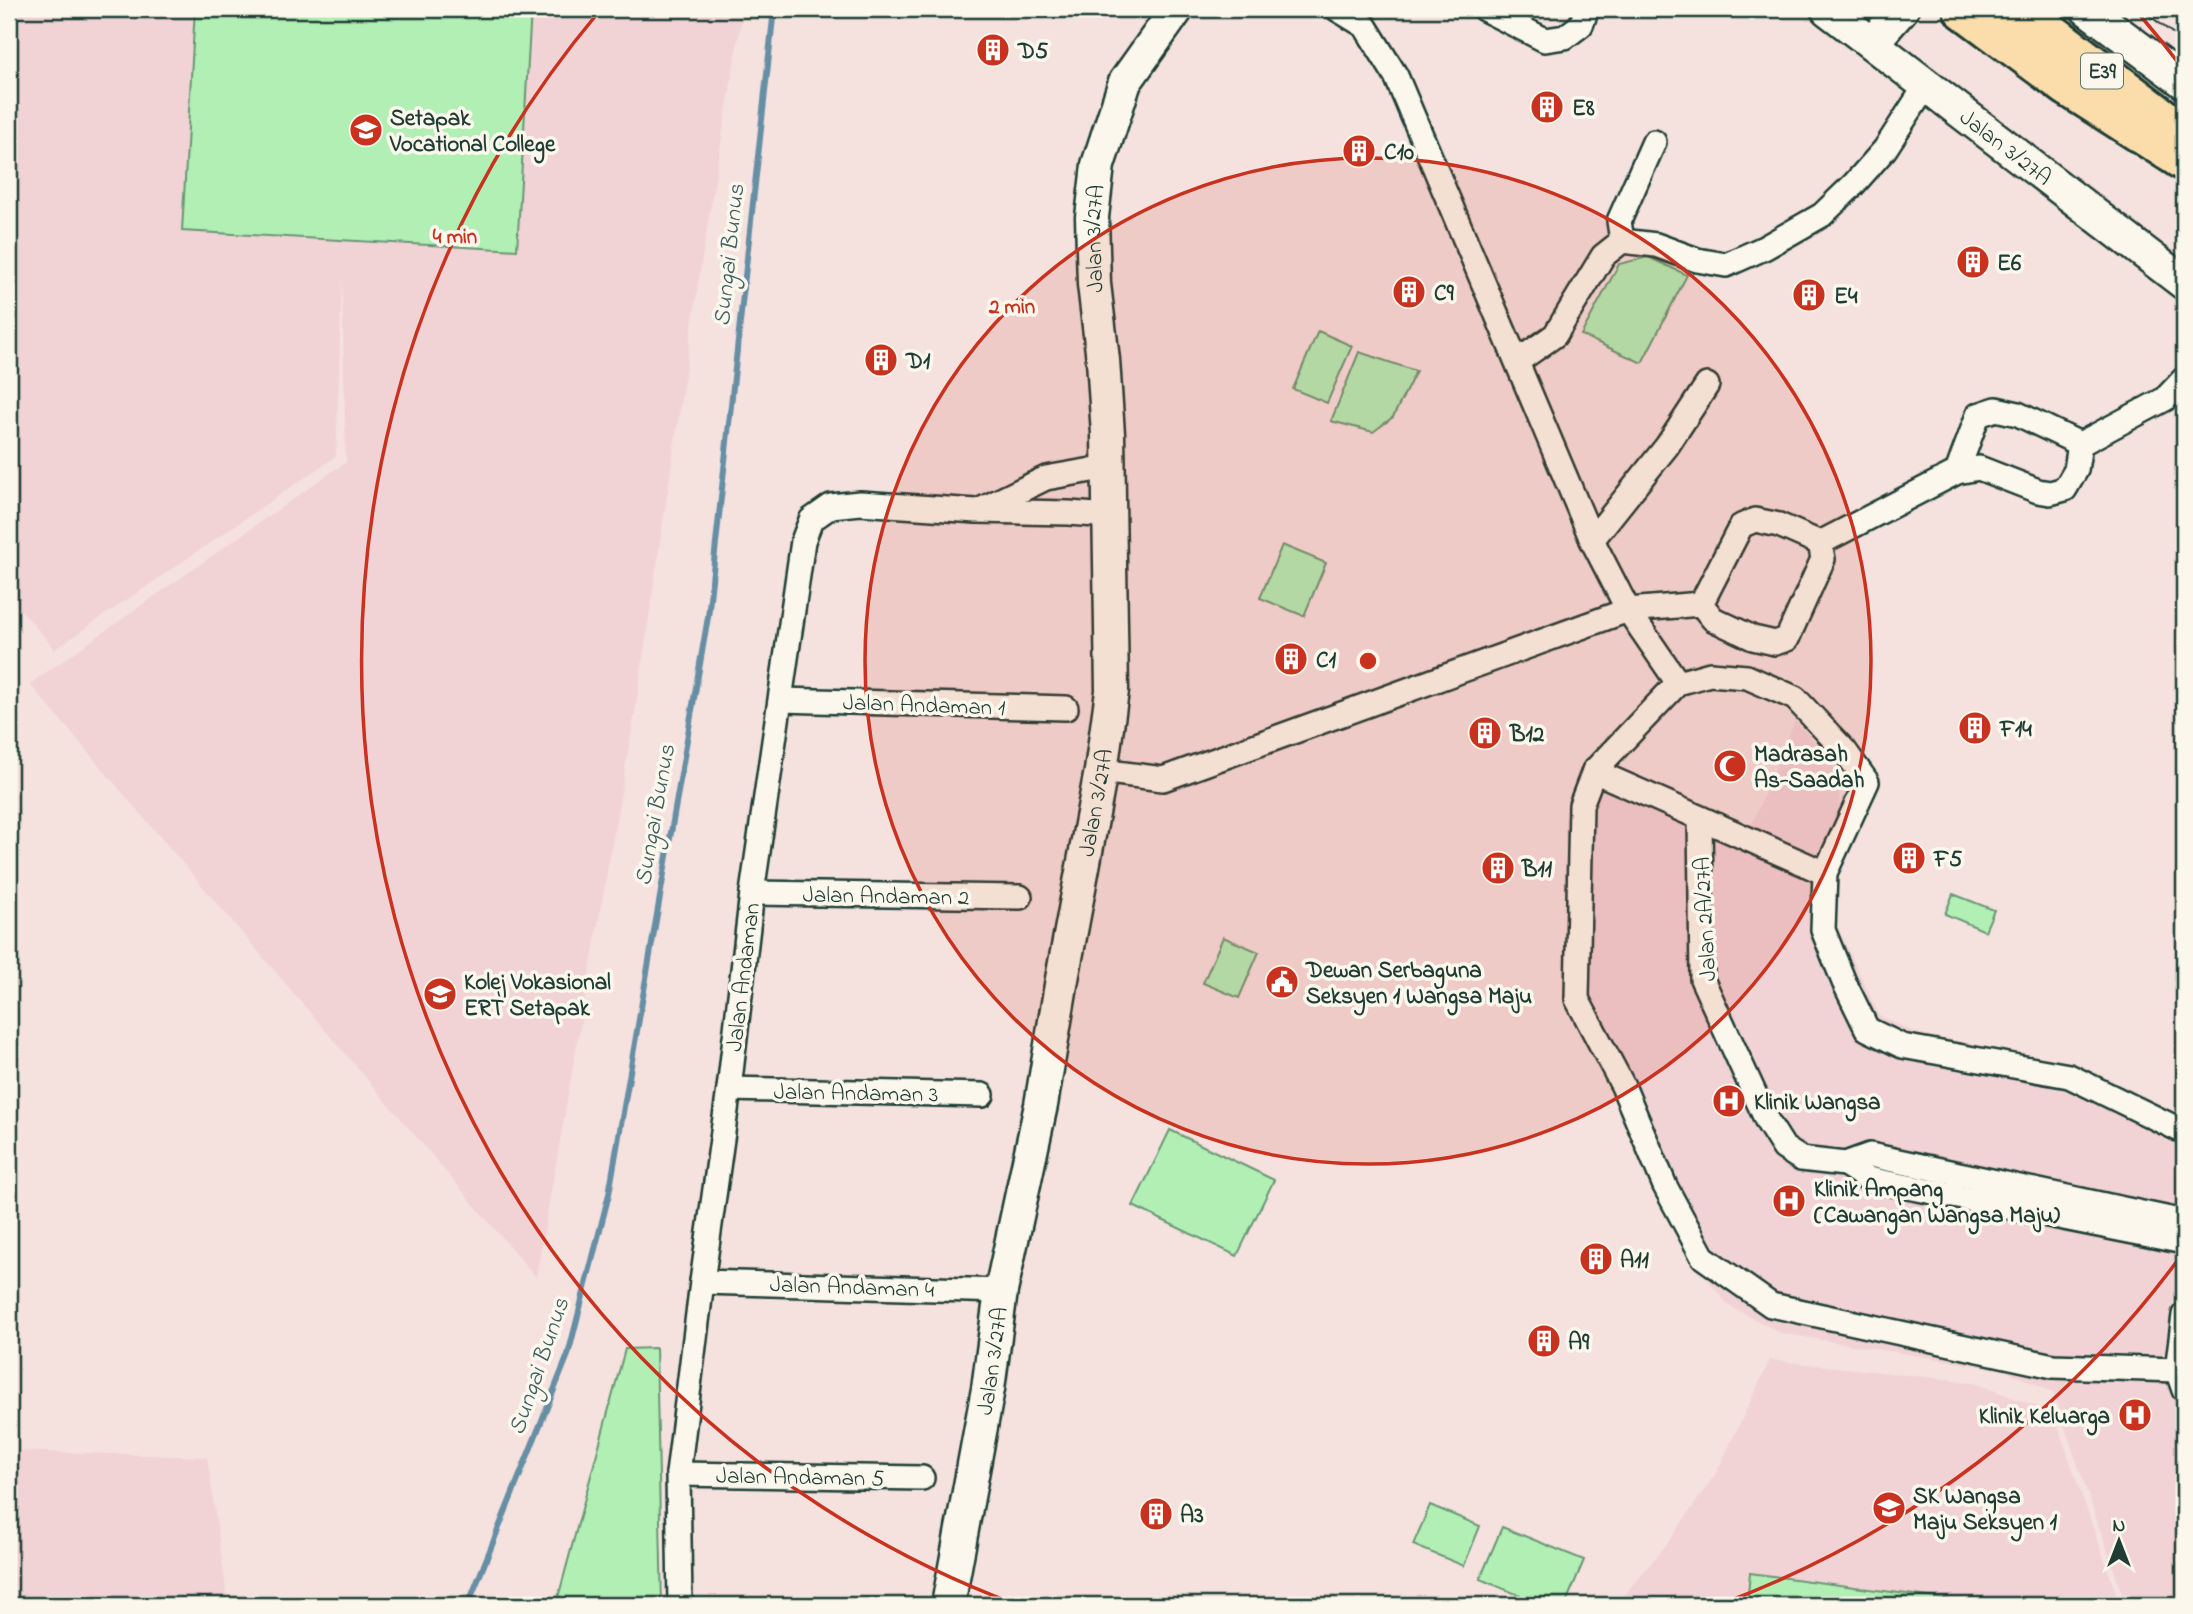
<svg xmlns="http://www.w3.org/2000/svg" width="2193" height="1614" viewBox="0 0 2193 1614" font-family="'Indie Flower',sans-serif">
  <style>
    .built { fill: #f1d2d5 }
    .green { fill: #b2efb5; stroke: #689674; stroke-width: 2 }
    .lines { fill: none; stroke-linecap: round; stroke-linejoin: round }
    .stream { stroke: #668fa5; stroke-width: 6 }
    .street-casing { stroke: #1f3d34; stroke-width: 28 }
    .secondary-casing { stroke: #1f3d34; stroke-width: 37 }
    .highway-casing { stroke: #1f3d34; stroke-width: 44 }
    .street { stroke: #fbf7ec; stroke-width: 23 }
    .secondary { stroke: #fbf7ec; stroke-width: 32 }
    .highway { stroke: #faddab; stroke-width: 38 }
    .tram { stroke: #1f3d34; stroke-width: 2 }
    .ring { fill: none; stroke: #c8321e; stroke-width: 3.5 }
    .labels { text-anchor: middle; stroke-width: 7; stroke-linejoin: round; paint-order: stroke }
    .shield { fill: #fbf7ec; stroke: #61756b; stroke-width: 2 }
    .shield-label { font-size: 21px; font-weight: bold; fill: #1f3d34 }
    .poi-label { font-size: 23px; font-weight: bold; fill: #1f3d34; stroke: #fbf7ec; text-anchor: start }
    .street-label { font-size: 23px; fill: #1f3d34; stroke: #fbf7ec }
    .water-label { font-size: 24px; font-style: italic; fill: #3d5f63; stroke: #fbf7ec }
    .centre { fill: #c8321e; stroke: #fbf7ec; stroke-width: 3.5 }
    .ring-label { font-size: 21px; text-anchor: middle; font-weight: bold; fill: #c8321e; stroke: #fbf7ec; stroke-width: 7; stroke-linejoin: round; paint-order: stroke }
  </style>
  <rect width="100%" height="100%" fill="#f5e1de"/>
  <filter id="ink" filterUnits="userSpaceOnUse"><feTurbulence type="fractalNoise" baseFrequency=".0143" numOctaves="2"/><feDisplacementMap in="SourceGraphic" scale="14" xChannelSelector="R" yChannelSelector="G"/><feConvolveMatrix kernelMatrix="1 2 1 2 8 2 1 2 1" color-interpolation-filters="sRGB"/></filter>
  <g filter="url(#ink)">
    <g class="built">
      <path d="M9,9h734l-42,255 -66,448 -99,565 -506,-593 316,-222 -4,-186 -6,180 -281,193 -46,-53z"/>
      <path d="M1795,721l31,33 12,20 2,42 -19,43 -72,-28z"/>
      <path d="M1588,761l252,113 -5,48 44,93 34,17 161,38 110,48v487h-58l-73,-213 -49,-22 -223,-37 -53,-28 -41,-52 -120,-255 -2,-178z"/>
      <path d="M1770,1360l201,22 82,31 67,192h-501l11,-17 38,-45 49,-71z"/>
      <path d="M9,1451l198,6 21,148h-219z"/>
    </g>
    <g class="green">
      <path d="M195,9h336l-14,241 -335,-19z"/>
      <path d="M1648,257l39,18 -45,88 -61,-28 38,-71z"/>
      <path d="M1318,331l34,15 -25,57 -34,-14z"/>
      <path d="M1359,352l57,19 -23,46 -20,15 -42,-11z"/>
      <path d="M1282,545l44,18 -22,53 -44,-18z"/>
      <path d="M1953,894l41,16 -9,21 -40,-17z"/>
      <path d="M1223,937l36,15 -20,46 -36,-15z"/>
      <path d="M1170,1130l104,50 -37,76 -104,-50z"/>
      <path d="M656,1348l6,257h-104v-7l67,-249z"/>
      <path d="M1430,1505l50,21 -16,40 -51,-21z"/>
      <path d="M1502,1527l82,33 -19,45h-22l-63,-26z"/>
      <path d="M1750,1573l239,32h-242z"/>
    </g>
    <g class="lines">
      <path class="stream" d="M468,1605l100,-250 41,-161 99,-577 66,-608"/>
      <defs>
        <g id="street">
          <path d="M1337,9l28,17 31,50 196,464 36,70 50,73"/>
          <path d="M1484,9l61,31 20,-3 16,-12 6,-16"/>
          <path d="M1622,241l-3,-20 35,-79"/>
          <path d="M1518,361l37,-26 48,-79 19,-15 34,4 41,15 29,5 38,-17 58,-33 32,-31 31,-35 42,-65"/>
          <path d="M2080,444l85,-45 19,-20"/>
          <path d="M982,509l64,-31 63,-11"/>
          <path d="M1755,520l24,5 41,18 3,16 -36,80 -12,4 -22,-5 -40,-19 -12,-15 40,-78z"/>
          <path d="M1592,540l75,-94 40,-61"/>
          <path d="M1820,543l137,-71 22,-4 59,23 12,2 15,-4 11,-19 4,-26 -62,-30 -22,-5 -18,6 -21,57"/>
          <path d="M781,700l285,8"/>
          <path d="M1101,771l62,8 465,-169 73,-6"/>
          <path d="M1594,771l231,102"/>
          <path d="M1700,818l2,161 65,142 17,27 17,11 44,5 25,-9 314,67"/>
          <path d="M752,893l268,4"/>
          <path d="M729,1089l253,6"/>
          <path d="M1845,1164l23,15 316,63"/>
          <path d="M702,1282l299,9"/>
          <path d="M2184,1315l-7,55 7,20"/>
          <path d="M2177,1370l-124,-4 -282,-61 -68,-48 -38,-71 -42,-100 -46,-87 4,-194 13,-34 84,-88 32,-9 37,3 48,21 50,53 22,31 -42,91 -2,57 21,52 23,47 35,17 167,30 115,56"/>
          <path d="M678,1474l244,4"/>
          <path d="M680,1605l-2,-131 24,-192 27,-193 23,-196 51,-352 8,-21 20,-14 29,-3 116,8 93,2 41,3"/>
        </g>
        <g id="secondary">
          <path id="s1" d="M1827,9l357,274"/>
          <path d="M1998,9l38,29"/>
          <path d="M2087,9l97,73"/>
          <path d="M1872,43l30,-34"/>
          <path id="s2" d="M948,1605l40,-216 13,-98 40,-186 21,-126 39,-208 11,-80 -4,-257 -5,-74 -9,-76 -2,-67 6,-52 27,-83 52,-73"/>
        </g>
        <g id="highway">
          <path d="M1963,9l104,77 117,75"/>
          <path d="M2020,9l164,125"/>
        </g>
      </defs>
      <use href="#street" class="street-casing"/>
      <use href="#secondary" class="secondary-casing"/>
      <use href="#highway" class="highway-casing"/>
      <use href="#street" class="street"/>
      <use href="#secondary" class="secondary"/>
      <use href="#highway" class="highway"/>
      <path class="tram" d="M2141,9l43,33"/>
    </g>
  </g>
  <circle cx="1368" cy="661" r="503" fill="#c8321e" fill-opacity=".12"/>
  <g class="ring">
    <circle cx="1368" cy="661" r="503"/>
    <path d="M2183 1253A1007 1007 0 0 1 1721 1604M1015 1604A1007 1007 0 0 1 597 14M2139 14A1007 1007 0 0 1 2183 69"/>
  </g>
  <defs>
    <symbol id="building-disc" viewBox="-11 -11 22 22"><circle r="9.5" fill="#c8321e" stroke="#fbf7ec"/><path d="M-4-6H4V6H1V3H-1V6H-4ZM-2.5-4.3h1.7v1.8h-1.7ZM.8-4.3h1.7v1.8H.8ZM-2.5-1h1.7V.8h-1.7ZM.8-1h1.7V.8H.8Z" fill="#fff"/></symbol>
    <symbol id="school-disc" viewBox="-11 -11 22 22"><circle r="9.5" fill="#c8321e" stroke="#fbf7ec"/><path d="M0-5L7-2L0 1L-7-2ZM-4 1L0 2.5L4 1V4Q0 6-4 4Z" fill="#fff"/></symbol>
    <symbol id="mosque-disc" viewBox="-11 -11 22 22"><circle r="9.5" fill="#c8321e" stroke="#fbf7ec"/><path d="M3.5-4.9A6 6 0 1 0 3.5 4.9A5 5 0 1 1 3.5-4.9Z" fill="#fff"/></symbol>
    <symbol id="civic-disc" viewBox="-11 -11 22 22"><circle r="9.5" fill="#c8321e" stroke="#fbf7ec"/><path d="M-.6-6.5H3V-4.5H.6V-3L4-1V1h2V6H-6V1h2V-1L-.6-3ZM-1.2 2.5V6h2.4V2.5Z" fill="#fff"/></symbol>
    <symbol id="university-disc" viewBox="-11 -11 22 22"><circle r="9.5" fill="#c8321e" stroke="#fbf7ec"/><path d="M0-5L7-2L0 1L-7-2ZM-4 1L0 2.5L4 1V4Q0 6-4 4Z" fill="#fff"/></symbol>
    <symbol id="hospital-disc" viewBox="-11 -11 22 22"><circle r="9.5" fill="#c8321e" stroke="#fbf7ec"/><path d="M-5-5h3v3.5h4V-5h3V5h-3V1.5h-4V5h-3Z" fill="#fff"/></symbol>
  </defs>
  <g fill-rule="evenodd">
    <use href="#building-disc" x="974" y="31" width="38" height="38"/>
    <use href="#building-disc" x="1528" y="88" width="38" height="38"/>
    <use href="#school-disc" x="347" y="111" width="38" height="38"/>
    <use href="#building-disc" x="1340" y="132" width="38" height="38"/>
    <use href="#building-disc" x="1954" y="243" width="38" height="38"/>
    <use href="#building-disc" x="1390" y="273" width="38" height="38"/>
    <use href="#building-disc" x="1790" y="276" width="38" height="38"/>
    <use href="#building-disc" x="862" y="341" width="38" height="38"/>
    <use href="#building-disc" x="1272" y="640" width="38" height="38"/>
    <use href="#building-disc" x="1956" y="709" width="38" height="38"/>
    <use href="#building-disc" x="1466" y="714" width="38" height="38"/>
    <use href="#mosque-disc" x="1711" y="747" width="38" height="38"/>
    <use href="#building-disc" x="1890" y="839" width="38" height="38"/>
    <use href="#building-disc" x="1479" y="849" width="38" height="38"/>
    <use href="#civic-disc" x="1263" y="963" width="38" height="38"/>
    <use href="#university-disc" x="421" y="975" width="38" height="38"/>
    <use href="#hospital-disc" x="1710" y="1082" width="38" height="38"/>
    <use href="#hospital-disc" x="1770" y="1182" width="38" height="38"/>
    <use href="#building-disc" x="1577" y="1240" width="38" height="38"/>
    <use href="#building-disc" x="1525" y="1322" width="38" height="38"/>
    <use href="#hospital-disc" x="2116" y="1396" width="38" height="38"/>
    <use href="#school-disc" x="1870" y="1489" width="38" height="38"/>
    <use href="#building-disc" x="1137" y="1495" width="38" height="38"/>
  </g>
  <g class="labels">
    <rect class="shield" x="2081" y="53.5" width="42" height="35" rx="5"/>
    <g class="shield-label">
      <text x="2102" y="78">E39</text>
    </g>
    <g class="poi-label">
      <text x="1018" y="58">D5</text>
      <text x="1572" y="115">E8</text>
      <text x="390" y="125">Setapak<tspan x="390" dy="26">Vocational College</tspan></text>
      <text x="1384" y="159">C10</text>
      <text x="1997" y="270">E6</text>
      <text x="1434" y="300">C9</text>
      <text x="1834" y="303">E4</text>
      <text x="906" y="368">D1</text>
      <text x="1316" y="667">C1</text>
      <text x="2000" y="736">F14</text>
      <text x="1510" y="741">B12</text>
      <text x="1754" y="761">Madrasah<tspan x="1754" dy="26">As-Saadah</tspan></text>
      <text x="1934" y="866">F5</text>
      <text x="1522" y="876">B11</text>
      <text x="1306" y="977">Dewan Serbaguna<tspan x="1306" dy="26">Seksyen 1 Wangsa Maju</tspan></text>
      <text x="464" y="989">Kolej Vokasional<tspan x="464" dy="26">ERT Setapak</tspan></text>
      <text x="1754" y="1109">Klinik Wangsa</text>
      <text x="1814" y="1196">Klinik Ampang<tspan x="1814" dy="26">(Cawangan Wangsa Maju)</tspan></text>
      <text x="1620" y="1267">A11</text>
      <text x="1568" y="1349">A9</text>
      <text x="2110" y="1423" text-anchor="end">Klinik Keluarga</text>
      <text x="1913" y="1503">SK Wangsa<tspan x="1913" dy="26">Maju Seksyen 1</tspan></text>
      <text x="1180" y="1522">A3</text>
    </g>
    <g class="street-label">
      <text dy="8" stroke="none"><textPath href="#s1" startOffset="226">Jalan 3/27A</textPath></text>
      <text dy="8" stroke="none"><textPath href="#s2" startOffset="1382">Jalan 3/27A</textPath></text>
      <text transform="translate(924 704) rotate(2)" y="8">Jalan Andaman 1</text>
      <text dy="8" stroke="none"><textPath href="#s2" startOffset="816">Jalan 3/27A</textPath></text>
      <text transform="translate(886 895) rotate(1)" y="8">Jalan Andaman 2</text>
      <text transform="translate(1704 919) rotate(-93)" y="8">Jalan 2A/27A</text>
      <text transform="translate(742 977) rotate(-83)" y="8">Jalan Andaman</text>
      <text transform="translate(856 1092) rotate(1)" y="8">Jalan Andaman 3</text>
      <text transform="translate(852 1286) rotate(2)" y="8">Jalan Andaman 4</text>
      <text dy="8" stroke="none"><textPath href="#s2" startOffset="248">Jalan 3/27A</textPath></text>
      <text transform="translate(800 1476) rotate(1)" y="8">Jalan Andaman 5</text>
    </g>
    <g class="water-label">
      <text transform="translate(728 255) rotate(-84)" y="8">Sungai Bunus</text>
      <text transform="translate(654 815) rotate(-80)" y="8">Sungai Bunus</text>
      <text transform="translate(538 1366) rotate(-71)" y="8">Sungai Bunus</text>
    </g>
  </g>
  <circle cx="1368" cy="661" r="10" class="centre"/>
  <g class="ring-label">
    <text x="455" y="243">4 min</text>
    <text x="1012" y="313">2 min</text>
  </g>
  <rect width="2193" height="1614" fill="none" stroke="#fbf7ec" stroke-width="35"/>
  <rect x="18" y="18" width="2158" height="1579" fill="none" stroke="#1f3d34" stroke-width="2.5" filter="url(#ink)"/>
  <g transform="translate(2119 1541)" stroke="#fbf7ec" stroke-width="5" paint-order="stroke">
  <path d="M0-5L12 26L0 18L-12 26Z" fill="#1f3d34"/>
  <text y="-10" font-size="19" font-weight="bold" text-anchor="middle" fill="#1f3d34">N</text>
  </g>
</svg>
